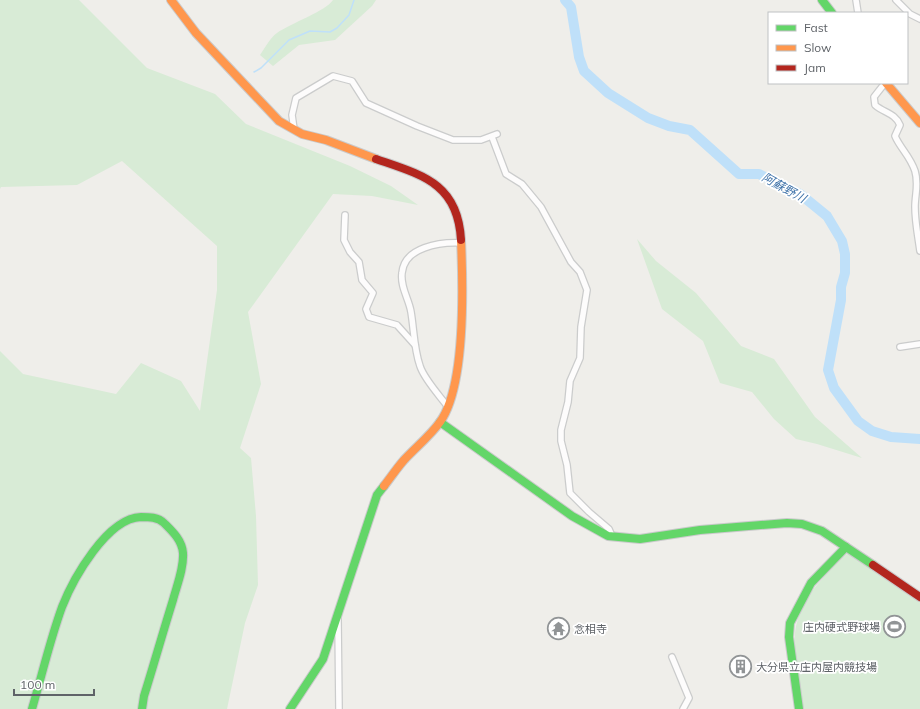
<svg xmlns="http://www.w3.org/2000/svg" width="920" height="709" viewBox="0 0 920 709" font-family="Mulish,'Noto Sans JP',sans-serif">
  <style>
    .green { fill: #d8ebd6 }
    .lines { fill: none; stroke-linecap: round; stroke-linejoin: round }
    .stream { stroke: #bfe0f9; stroke-width: 1.5 }
    .river { stroke: #bfe0f9; stroke-width: 10 }
    .street-casing { stroke: #cbcccc; stroke-width: 8 }
    .fast-casing { stroke: #cacacb; stroke-width: 10 }
    .slow-casing { stroke: #cacacb; stroke-width: 10 }
    .jam-casing { stroke: #cacacb; stroke-width: 10 }
    .street { stroke: #fdfcfc; stroke-width: 5.5 }
    .fast { stroke: #63d668; stroke-width: 8 }
    .slow { stroke: #ff974d; stroke-width: 8 }
    .jam { stroke: #b3261e; stroke-width: 8 }
    .labels { text-anchor: middle; stroke-width: 3.5; stroke-linejoin: round; paint-order: stroke }
    .poi-label { font-size: 11px; fill: #5f6368; stroke: #fff; text-anchor: start }
    .water-label { font-size: 12px; font-style: italic; fill: #4174aa; stroke: #fff }
  </style>
  <rect width="100%" height="100%" fill="#efeeea"/>
  <g class="green">
    <path d="M0,0h79l68,68 68,26 31,30 104,42 41,20 27,19 -46,-9 -39,-2 -85,118 13,72 -21,64 11,10 5,58 2,69 -13,38 -18,86h-227v-358l23,23 93,20 25,-31 40,18 19,30 17,-121v-44l-95,-85 -45,24 -76,2 -1,2z"/>
    <path d="M333,0h43l-4,6 -37,34 -36,5 -26,21 -13,-11c5,-7 10,-17 17,-22 14,-10 49,-22 56,-33z"/>
    <path d="M637,239l19,22 40,32 45,53 33,13 41,58 47,41 -45,-14 -21,-5 -22,-20 -22,-27 -32,-9 -17,-42 -41,-32z"/>
    <path d="M847,554h4l69,47v108h-118c-7,-55 -20,-86 21,-131 7,-9 15,-17 24,-24z"/>
  </g>
  <g class="lines">
    <path class="stream" d="M254,72l7,-4 28,-28 21,-9 20,1 7,-4 12,-13 5,-15"/>
    <path class="river" d="M565,0l6,7 8,50 5,14 24,22 40,25 21,8 21,4 49,44h20l41,20 27,22 15,25 3,13v19l-4,14v13l-13,70 6,18 24,33 14,10 19,6 29,2"/>
    <defs>
      <g id="street">
        <path d="M856,0l2,13"/>
        <path d="M896,0l14,14 10,5"/>
        <path d="M885,83l-11,14 1,8c9,8 20,8 25,20l-5,11c5,12 15,20 20,35 4,13 0,23 0,36 0,15 3,29 5,44"/>
        <path d="M294,129l-2,-14 4,-17 37,-22 19,5 14,22 51,23 36,14h28l16,-6"/>
        <path d="M492,137l14,37 16,10 19,23 30,55 9,10 7,18 -6,37 -1,31 -10,23 -2,21 -7,28v11l6,24 3,28 19,19 20,17 3,7"/>
        <path d="M345,215l-1,25 6,12 9,10 3,18 11,13 -7,16 3,8 28,8 18,20"/>
        <path d="M900,347l20,-3"/>
        <path d="M448,407c-8,-11 -24,-28 -28,-41 -6,-17 -6,-36 -9,-54 -2,-13 -11,-25 -9,-39 2,-26 38,-31 59,-30"/>
        <path d="M338,620l1,89"/>
        <path d="M672,657l17,41 -6,11"/>
      </g>
      <g id="fast">
        <path d="M822,0l10,13"/>
        <path d="M440,422l132,94 36,20 32,3 60,-9 87,-7 15,1 20,7 51,34"/>
        <path d="M32,709c10,-34 18,-69 30,-102 11,-28 45,-89 79,-90 8,0 17,0 23,6 8,8 18,17 19,30 1,15 -6,32 -10,47 -10,32 -19,64 -29,96l-2,13"/>
        <path d="M290,709l33,-50 54,-164 7,-9"/>
        <path d="M799,709l-10,-72 1,-14 21,-40 35,-36"/>
      </g>
      <g id="slow">
        <path d="M171,0l25,33 83,88 23,13 24,6 50,19"/>
        <path d="M886,83l34,40"/>
        <path d="M384,486c7,-9 13,-18 20,-26 12,-13 26,-24 36,-38 26,-36 23,-137 21,-182"/>
      </g>
      <g id="jam">
        <path d="M376,159c46,16 82,24 85,81"/>
        <path d="M873,565l47,32"/>
      </g>
    </defs>
    <use href="#street" class="street-casing"/>
    <use href="#fast" class="fast-casing"/>
    <use href="#slow" class="slow-casing"/>
    <use href="#jam" class="jam-casing"/>
    <use href="#street" class="street"/>
    <use href="#fast" class="fast"/>
    <use href="#slow" class="slow"/>
    <use href="#jam" class="jam"/>
  </g>
  <defs>
    <symbol id="stadium-ring" viewBox="-11 -11 22 22"><circle r="9.5" fill="#fff" stroke="#919496" stroke-width="1.5"/><path d="M0-5a6.5 5 0 1 0 0 10a6.5 5 0 1 0 0-10ZM-3.5-1.8h7v3.6h-7Z" fill="#919496"/></symbol>
    <symbol id="temple-ring" viewBox="-11 -11 22 22"><circle r="9.5" fill="#fff" stroke="#919496" stroke-width="1.5"/><path d="M0-6L5-2H3V0L6.5 2.5H4V6H1.5V3h-3V6H-4V2.5H-6.5L-3 0V-2H-5Z" fill="#919496"/></symbol>
    <symbol id="building-ring" viewBox="-11 -11 22 22"><circle r="9.5" fill="#fff" stroke="#919496" stroke-width="1.5"/><path d="M-4-6H4V6H1V3H-1V6H-4ZM-2.5-4.3h1.7v1.8h-1.7ZM.8-4.3h1.7v1.8H.8ZM-2.5-1h1.7V.8h-1.7ZM.8-1h1.7V.8H.8Z" fill="#919496"/></symbol>
  </defs>
  <g fill-rule="evenodd">
    <use href="#stadium-ring" x="882" y="614" width="25" height="25"/>
    <use href="#temple-ring" x="546" y="616" width="25" height="25"/>
    <use href="#building-ring" x="728" y="654" width="25" height="25"/>
  </g>
  <g class="labels">
    <g class="poi-label">
      <text x="880" y="631" text-anchor="end">庄内硬式野球場</text>
      <text x="574" y="633">念相寺</text>
      <text x="756" y="671">大分県立庄内屋内競技場</text>
    </g>
    <g class="water-label">
      <text transform="translate(784 188) rotate(29)" y="4">阿蘇野川</text>
    </g>
  </g>
  <rect x="768" y="12" width="140" height="72" fill="#ffffff" stroke="#bfc1c3"/>
  <rect x="776" y="25" width="20" height="6" fill="#63d668" stroke="#bfc1c3"/>
  <text x="804" y="32" font-size="12" fill="#5f6368">Fast</text>
  <rect x="776" y="45" width="20" height="6" fill="#ff974d" stroke="#bfc1c3"/>
  <text x="804" y="52" font-size="12" fill="#5f6368">Slow</text>
  <rect x="776" y="65" width="20" height="6" fill="#b3261e" stroke="#bfc1c3"/>
  <text x="804" y="72" font-size="12" fill="#5f6368">Jam</text>
  <path d="M14 689v6h80v-6" fill="none" stroke="#5f6368" stroke-width="2"/>
  <text x="20" y="689" font-size="12" fill="#5f6368" stroke="#ffffff" stroke-width="3" paint-order="stroke">100 m</text>
</svg>
